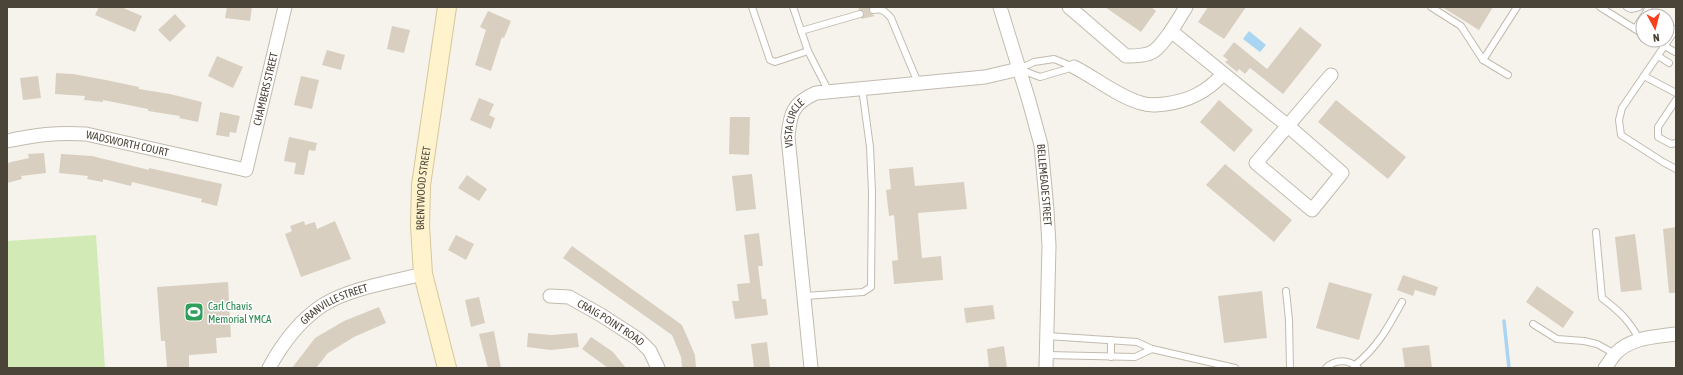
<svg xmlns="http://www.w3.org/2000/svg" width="1683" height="375" viewBox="0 0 1683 375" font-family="'Asap Condensed',sans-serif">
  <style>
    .green { fill: #d2eab5 }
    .water { fill: #a9d4f2 }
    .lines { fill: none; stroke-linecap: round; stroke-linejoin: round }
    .stream { stroke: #a9d4f2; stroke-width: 3.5 }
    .building { fill: #d8cfc1 }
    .service-casing { stroke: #c2bbae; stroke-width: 8 }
    .minor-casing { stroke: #c2bbae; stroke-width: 15 }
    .secondary-casing { stroke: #d6c79b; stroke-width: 20 }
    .service { stroke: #fff; stroke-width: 6 }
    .minor { stroke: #fff; stroke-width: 13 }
    .secondary { stroke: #fff3cd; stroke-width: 18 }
    .labels { text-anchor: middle; stroke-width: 3; stroke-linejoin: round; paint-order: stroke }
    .street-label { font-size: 11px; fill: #4b4439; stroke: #fff }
    .leisure-label { font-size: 11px; fill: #27864d; stroke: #fff; text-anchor: start }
  </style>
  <rect width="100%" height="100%" fill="#f6f3ec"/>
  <path class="green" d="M96,235l9,133h-98v-127z"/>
  <path class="water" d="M1249,31l17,14 -6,7 -17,-13z"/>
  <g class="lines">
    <path class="stream" d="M1504,321l5,47"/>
  </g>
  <g class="building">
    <path d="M99,7h22l21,9 -7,16 -40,-17z"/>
    <path d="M227,7h25l-2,14 -25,-3z"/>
    <path d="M858,7h12l-1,5 6,4 -14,3 3,-6 -1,-2 -4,-1z"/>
    <path d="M1105,7h46l5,4 -15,21z"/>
    <path d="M1208,7h38l-22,32 -26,-17z"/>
    <path d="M1442,7h51l-14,23z"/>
    <path d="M488,11l23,10 -7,17 -2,-1 -11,34 -16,-6 11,-35 -6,-3z"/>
    <path d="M175,14l11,12 -16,16 -12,-12z"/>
    <path d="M392,26l18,4 -6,23 -17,-4z"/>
    <path d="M1300,27l22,18 -39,49 -33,-26 -5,6 -6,-5 -2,3 -12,-10 3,-2 -5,-4 11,-14 33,27z"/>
    <path d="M327,50l18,5 -4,15 -19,-5z"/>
    <path d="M217,56l26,11 -10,21 -25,-12z"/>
    <path d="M56,73l17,1 33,6 33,7v2l31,5 32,8 -4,20 -19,-4 1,-2 -32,-5v-2l-45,-9v2l-19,-2 1,-4 -30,-2z"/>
    <path d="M38,76l3,22 -18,2 -3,-22z"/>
    <path d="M301,76l18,4 -7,29 -18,-4z"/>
    <path d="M479,98l15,6 -5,11 6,3 -4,11 -21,-9z"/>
    <path d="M1219,100l34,30 -19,22 -34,-30z"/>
    <path d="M1336,100l70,57 -18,22 -70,-57z"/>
    <path d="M220,112l20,4 -4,17 -6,-1 -1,5 -13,-2z"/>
    <path d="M730,117h20l-1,38 -20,-1z"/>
    <path d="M289,137l28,6 -2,8 -6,-1 -5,25 -10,-1 2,-11 -12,-2z"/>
    <path d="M44,153l2,20 -25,3 1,3 -15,4v-20l22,-5 -1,-4z"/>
    <path d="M61,154l31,2 57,14v-2l73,16 -5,22 -16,-4 1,-3 -70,-17 -1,4 -28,-7v3l-16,-3 1,-3 -29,-3z"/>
    <path d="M1225,164l67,56 -18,22 -68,-57z"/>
    <path d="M913,167l2,19 49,-4 3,27 -49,4 4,45 19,-2 2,24 -49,4 -2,-23 6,-1 -4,-45 -5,1 -3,-26 5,-1 -2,-20z"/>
    <path d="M752,174l4,35 -20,2 -4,-35z"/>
    <path d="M467,175l20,14 -8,12 -21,-13z"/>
    <path d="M304,221l1,4 10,-3 2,7 18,-8 16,38 -50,18 -16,-43 7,-3 -2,-5z"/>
    <path d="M1676,227v66h-7l-6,-64z"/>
    <path d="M759,233l4,33h-5l4,33h4l2,16 -33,4 -3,-18h7l-2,-17 13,-1 -6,-48z"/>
    <path d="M1635,234l7,56 -21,2 -6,-55z"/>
    <path d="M456,235l18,9 -8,16 -18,-10z"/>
    <path d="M572,246l110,79 13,30 1,13h-14l-1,-11 -9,-22 -109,-77z"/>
    <path d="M1403,275l35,12 -3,9 -20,-6 -2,6 -16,-6z"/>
    <path d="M228,282l3,55 -15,1 1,15 -28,2v13h-22l-2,-27h-4l-4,-54z"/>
    <path d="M1329,282l43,12 -13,46 -43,-12z"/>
    <path d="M1537,286l37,26 -11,16 -37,-26z"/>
    <path d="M1262,291l5,47 -43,5 -6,-47z"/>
    <path d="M479,297l6,26 -14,4 -6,-27z"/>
    <path d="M993,305l2,14 -29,4 -2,-15z"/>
    <path d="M379,307l7,16 -32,14 -26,16 -12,15h-24l23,-30 29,-17z"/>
    <path d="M494,331l7,37h-13l-9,-34z"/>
    <path d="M528,333l23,2 26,-2 2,14 -28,3 -24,-3z"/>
    <path d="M591,337l22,15 13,16h-18l-26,-19z"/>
    <path d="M767,342l3,26h-16l-3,-24z"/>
    <path d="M1429,345l3,23h-27l-3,-20z"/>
    <path d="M1004,346l3,22h-18l-2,-19z"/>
  </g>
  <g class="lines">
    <defs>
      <g id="service">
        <path d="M752,7l18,53 5,2 33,-11"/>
        <path d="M793,7l15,44 21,41"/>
        <path d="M1431,7l30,19 22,34 25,15"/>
        <path d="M1600,7l43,27"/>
        <path d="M1627,7l4,2 8,-2"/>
        <path d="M873,10c9,-2 13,2 18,8l27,65"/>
        <path d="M1644,16l5,-9"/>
        <path d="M1635,29l8,-12"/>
        <path d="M1676,29l-54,79 -3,12 2,15 42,27 13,7"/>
        <path d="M801,31l59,-17"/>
        <path d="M1654,40l21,12"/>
        <path d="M1658,56l11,7"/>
        <path d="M1054,59l20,8 -34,10 -21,-8 15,-7z"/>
        <path d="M1483,60l34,-53"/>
        <path d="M1644,76l32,17"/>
        <path d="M1676,100l-18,27v10l13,7 5,-1"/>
        <path d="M1596,232l6,66c17,13 27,22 37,41"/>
        <path d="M1286,291l3,29 1,48"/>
        <path d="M805,296l58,-4 8,-5 1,-95 -2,-45 -8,-59"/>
        <path d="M1533,324l24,15 27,2 13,3 18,10"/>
        <path d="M1047,336l90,6 15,7 83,19"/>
        <path d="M1047,355l88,2 17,-8"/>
        <path d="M1111,357v-17"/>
        <path d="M1355,365c22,-17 34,-39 47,-63"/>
        <path d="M1326,368c9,-9 23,-9 32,0"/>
      </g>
      <g id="minor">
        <path id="s1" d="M1000,7l29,94 12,44 6,65 2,36 -3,122"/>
        <path d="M1069,7l57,49c9,0 21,0 28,-5 12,-9 24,-31 32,-44"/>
        <path d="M1171,31l117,95 54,47 -30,37 -56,-47 75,-88"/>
        <path d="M1074,67c22,11 43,29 67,36 8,3 16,2 24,1 24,-3 42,-12 58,-30"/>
        <path id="s2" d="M7,141c28,-6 50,-9 79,-7l160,36 39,-163"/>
        <path id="s3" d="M550,296l19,1 32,18 37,24 12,12 8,17"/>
        <path id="s4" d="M269,368c13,-24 31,-48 54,-63 27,-17 69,-23 100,-31"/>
        <path id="s5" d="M811,368l-23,-231c2,-24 5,-34 28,-44l169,-16 34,-8"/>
        <path d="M1605,368c4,-5 7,-11 11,-15 16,-16 39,-16 60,-19"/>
      </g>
      <g id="secondary">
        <path id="s6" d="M447,368l-24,-94 -3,-48 1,-41 26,-178"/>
      </g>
    </defs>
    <use href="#service" class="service-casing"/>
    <use href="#minor" class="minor-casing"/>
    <use href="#secondary" class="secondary-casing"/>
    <use href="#service" class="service"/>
    <use href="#minor" class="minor"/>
    <use href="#secondary" class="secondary"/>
  </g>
  <defs>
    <symbol id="stadium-square" viewBox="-11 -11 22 22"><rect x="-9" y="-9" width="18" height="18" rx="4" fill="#2e9e5b" stroke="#fff"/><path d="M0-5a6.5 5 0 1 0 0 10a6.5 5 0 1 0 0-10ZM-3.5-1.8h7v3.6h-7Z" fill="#fff"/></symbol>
  </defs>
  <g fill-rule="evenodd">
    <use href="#stadium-square" x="183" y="301" width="22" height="22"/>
  </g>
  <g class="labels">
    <g class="street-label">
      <text dy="4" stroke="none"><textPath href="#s2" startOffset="327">CHAMBERS STREET</textPath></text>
      <text dy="4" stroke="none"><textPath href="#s5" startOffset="247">VISTA CIRCLE</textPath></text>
      <text dy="4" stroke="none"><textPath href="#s2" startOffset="122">WADSWORTH COURT</textPath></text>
      <text dy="4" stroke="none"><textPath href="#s1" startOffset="184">BELLEMEADE STREET</textPath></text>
      <text dy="4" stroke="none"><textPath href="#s6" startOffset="183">BRENTWOOD STREET</textPath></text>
      <text dy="4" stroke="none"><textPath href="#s4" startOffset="94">GRANVILLE STREET</textPath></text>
      <text dy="4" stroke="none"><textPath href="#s3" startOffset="68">CRAIG POINT ROAD</textPath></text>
    </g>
    <g class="leisure-label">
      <text x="208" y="310">Carl Chavis<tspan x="208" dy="13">Memorial YMCA</tspan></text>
    </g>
  </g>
  <rect width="1683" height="375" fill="none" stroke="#4b4439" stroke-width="16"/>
  <g transform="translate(1655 28) rotate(173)"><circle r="19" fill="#ffffff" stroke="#b7b4b0"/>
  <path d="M0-3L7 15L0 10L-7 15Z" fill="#fc3f1d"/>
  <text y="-6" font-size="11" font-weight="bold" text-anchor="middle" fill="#4b4439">N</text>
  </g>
</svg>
